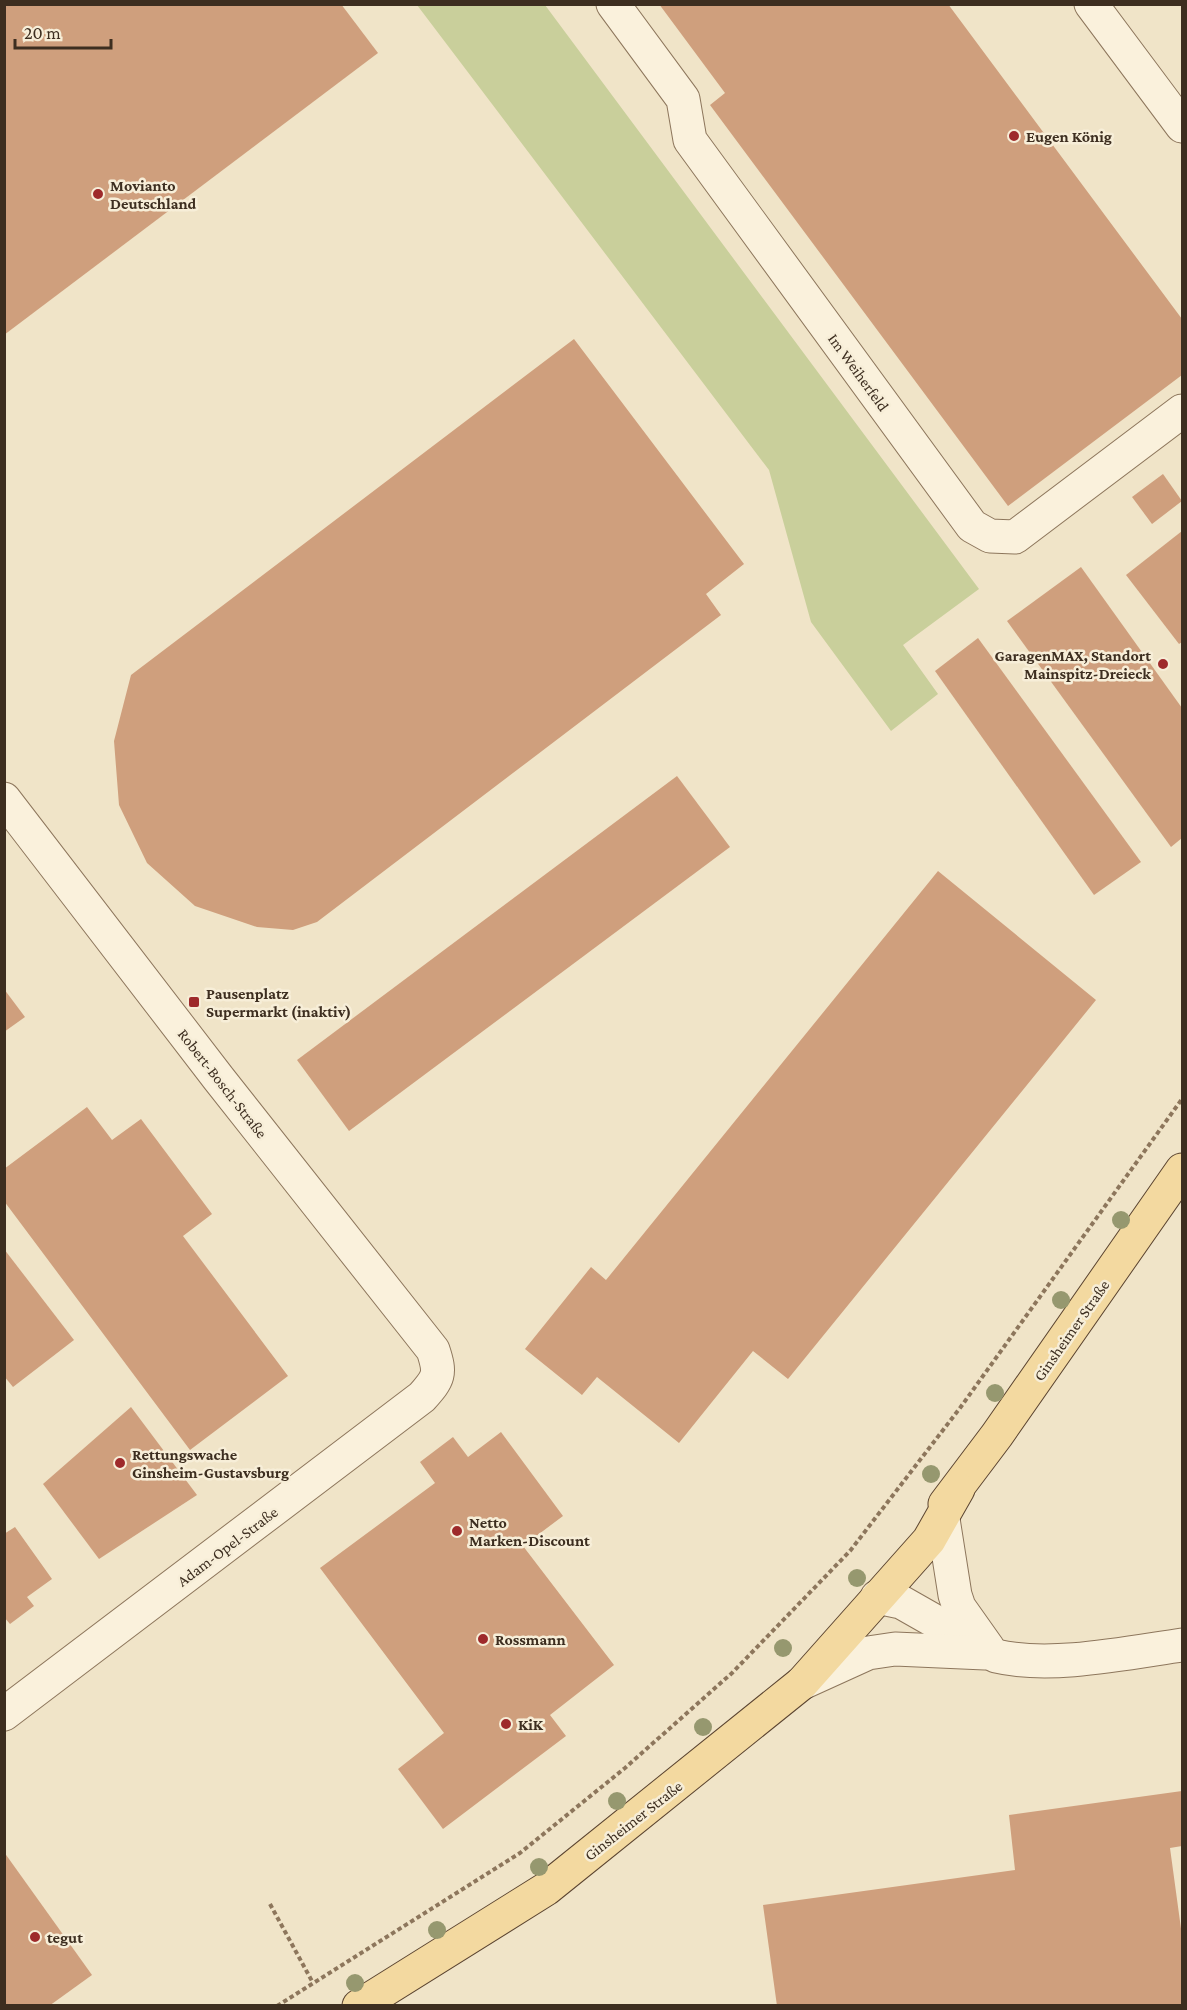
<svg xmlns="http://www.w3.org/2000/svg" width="1187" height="2010" viewBox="0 0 1187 2010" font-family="'Crimson Pro',serif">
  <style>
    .green { fill: #c9cf9b }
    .building { fill: #cf9f7d }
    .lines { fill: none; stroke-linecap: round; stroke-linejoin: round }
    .minor-casing { stroke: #8d765c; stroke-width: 35 }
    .major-casing { stroke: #5b4430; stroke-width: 35 }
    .path { stroke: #8d765c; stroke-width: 4; stroke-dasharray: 4.5 3; stroke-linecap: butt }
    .minor { stroke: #faf1dc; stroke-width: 33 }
    .major { stroke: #f3d9a0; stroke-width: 33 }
    .tree { fill: #96986f }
    .poi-dot { fill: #9e2a2b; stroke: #f7eed8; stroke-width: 2 }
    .labels { text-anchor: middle; stroke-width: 5; stroke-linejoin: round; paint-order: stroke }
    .poi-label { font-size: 16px; font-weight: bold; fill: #3d2e20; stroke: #f7eed8; text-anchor: start }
    .street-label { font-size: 16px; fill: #3d2e20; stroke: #f7eed8 }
  </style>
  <rect width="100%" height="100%" fill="#f0e4c8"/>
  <path class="green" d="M417,5h128l434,584 -76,56 35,49 -47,37 -80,-109 -42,-152z"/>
  <g class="building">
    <path d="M4,4h337l37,49 -374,282z"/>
    <path d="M659,4h289l234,315v56l-174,131 -298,-401 15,-12z"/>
    <path d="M574,339l170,225 -38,30 15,21 -404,307 -24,8 -36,-3 -62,-21 -48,-43 -28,-58 -5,-64 17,-66z"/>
    <path d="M1163,474l19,27 -30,23 -20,-27z"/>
    <path d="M1182,531v111l-3,2 -53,-69z"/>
    <path d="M1081,567l101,141v130l-11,9 -164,-226z"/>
    <path d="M978,638l163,224 -47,33 -159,-224z"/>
    <path d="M677,776l53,71 -381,284 -52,-71z"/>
    <path d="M938,871l158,129 -308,379 -35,-28 -74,92 -82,-66 -15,18 -57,-46 66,-82 15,13z"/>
    <path d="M4,989l21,28 -21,15z"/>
    <path d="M87,1107l25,33 29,-21 71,95 -29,22 105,140 -98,74 -186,-249v-32z"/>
    <path d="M4,1249l70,91 -61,47 -9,-11z"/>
    <path d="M131,1407l66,88 -98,64 -56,-75z"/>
    <path d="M501,1432l62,84 -40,30 91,119 -64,50 16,21 -123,93 -45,-60 46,-36 -124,-165 115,-85 -15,-21 33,-25 15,20z"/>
    <path d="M15,1527l37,52 -25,18 7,9 -24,18 -6,-7v-83z"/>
    <path d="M1182,1791v55l-12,2 12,88v70h-405l-14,-101 252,-35 -6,-55z"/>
    <path d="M4,1852l88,123 -43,31h-45z"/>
  </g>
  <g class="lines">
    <defs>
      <g id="minor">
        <path d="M613,4l70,95 7,41 282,386 18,10 25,1 167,-126"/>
        <path d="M1091,4l91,122"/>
        <path d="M4,799l215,280 214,271c8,24 6,28 -11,47l-418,317"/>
        <path d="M943,1519l12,76 4,12 29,41"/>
        <path d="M877,1597l24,5 95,54c54,13 131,-3 186,-11"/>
        <path d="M802,1683l66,-30 27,-4 90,4"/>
      </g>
      <g id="major">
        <path d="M945,1504l52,-69 185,-265"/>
        <path d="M359,2006l187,-117 256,-206 127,-143 29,-51"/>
      </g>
    </defs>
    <use href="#minor" class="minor-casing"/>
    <use href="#major" class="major-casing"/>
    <g class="path">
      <path d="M270,1904l43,79"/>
      <path d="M277,2006l243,-153 105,-85 107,-95 118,-122 110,-143 222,-309"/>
    </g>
    <use href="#minor" class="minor"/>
    <use href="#major" class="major"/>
  </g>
  <g class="tree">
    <circle cx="1121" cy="1220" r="9"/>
    <circle cx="1061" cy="1300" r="9"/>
    <circle cx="995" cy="1393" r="9"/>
    <circle cx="931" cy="1474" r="9"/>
    <circle cx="857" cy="1578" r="9"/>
    <circle cx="783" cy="1648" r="9"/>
    <circle cx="703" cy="1727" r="9"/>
    <circle cx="617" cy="1801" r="9"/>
    <circle cx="539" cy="1867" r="9"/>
    <circle cx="437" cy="1930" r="9"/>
    <circle cx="355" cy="1983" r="9"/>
  </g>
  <g class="poi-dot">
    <circle cx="1014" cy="136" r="6"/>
    <circle cx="98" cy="194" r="6"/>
    <circle cx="1163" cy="664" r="6"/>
    <rect x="188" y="996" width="12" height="12" rx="3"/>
    <circle cx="120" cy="1463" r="6"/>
    <circle cx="457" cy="1531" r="6"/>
    <circle cx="483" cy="1639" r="6"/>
    <circle cx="506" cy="1724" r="6"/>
    <circle cx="35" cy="1937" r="6"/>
  </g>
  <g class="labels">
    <g class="poi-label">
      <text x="1026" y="142">Eugen König</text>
      <text x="110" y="191">Movianto<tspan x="110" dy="18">Deutschland</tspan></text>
      <text x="1151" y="661" text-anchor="end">GaragenMAX, Standort<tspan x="1151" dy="18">Mainspitz-Dreieck</tspan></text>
      <text x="206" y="999">Pausenplatz<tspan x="206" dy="18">Supermarkt (inaktiv)</tspan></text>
      <text x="132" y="1460">Rettungswache<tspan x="132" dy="18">Ginsheim-Gustavsburg</tspan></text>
      <text x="469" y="1528">Netto<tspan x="469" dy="18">Marken-Discount</tspan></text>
      <text x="495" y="1645">Rossmann</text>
      <text x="518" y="1730">KiK</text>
      <text x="47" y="1943">tegut</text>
    </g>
    <g class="street-label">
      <text transform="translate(859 372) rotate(54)" y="6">Im Weiherfeld</text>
      <text transform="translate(223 1083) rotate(52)" y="6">Robert-Bosch-Straße</text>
      <text transform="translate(1071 1330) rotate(-55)" y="6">Ginsheimer Straße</text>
      <text transform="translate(227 1546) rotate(-37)" y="6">Adam-Opel-Straße</text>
      <text transform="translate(633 1820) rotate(-38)" y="6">Ginsheimer Straße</text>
    </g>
  </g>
  <rect width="1187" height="2010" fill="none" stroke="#3d2e20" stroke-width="12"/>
  <path d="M15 39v9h96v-9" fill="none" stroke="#3d2e20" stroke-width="3"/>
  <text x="24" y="39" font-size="18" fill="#3d2e20" stroke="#f7eed8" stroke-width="4.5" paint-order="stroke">20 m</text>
</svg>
